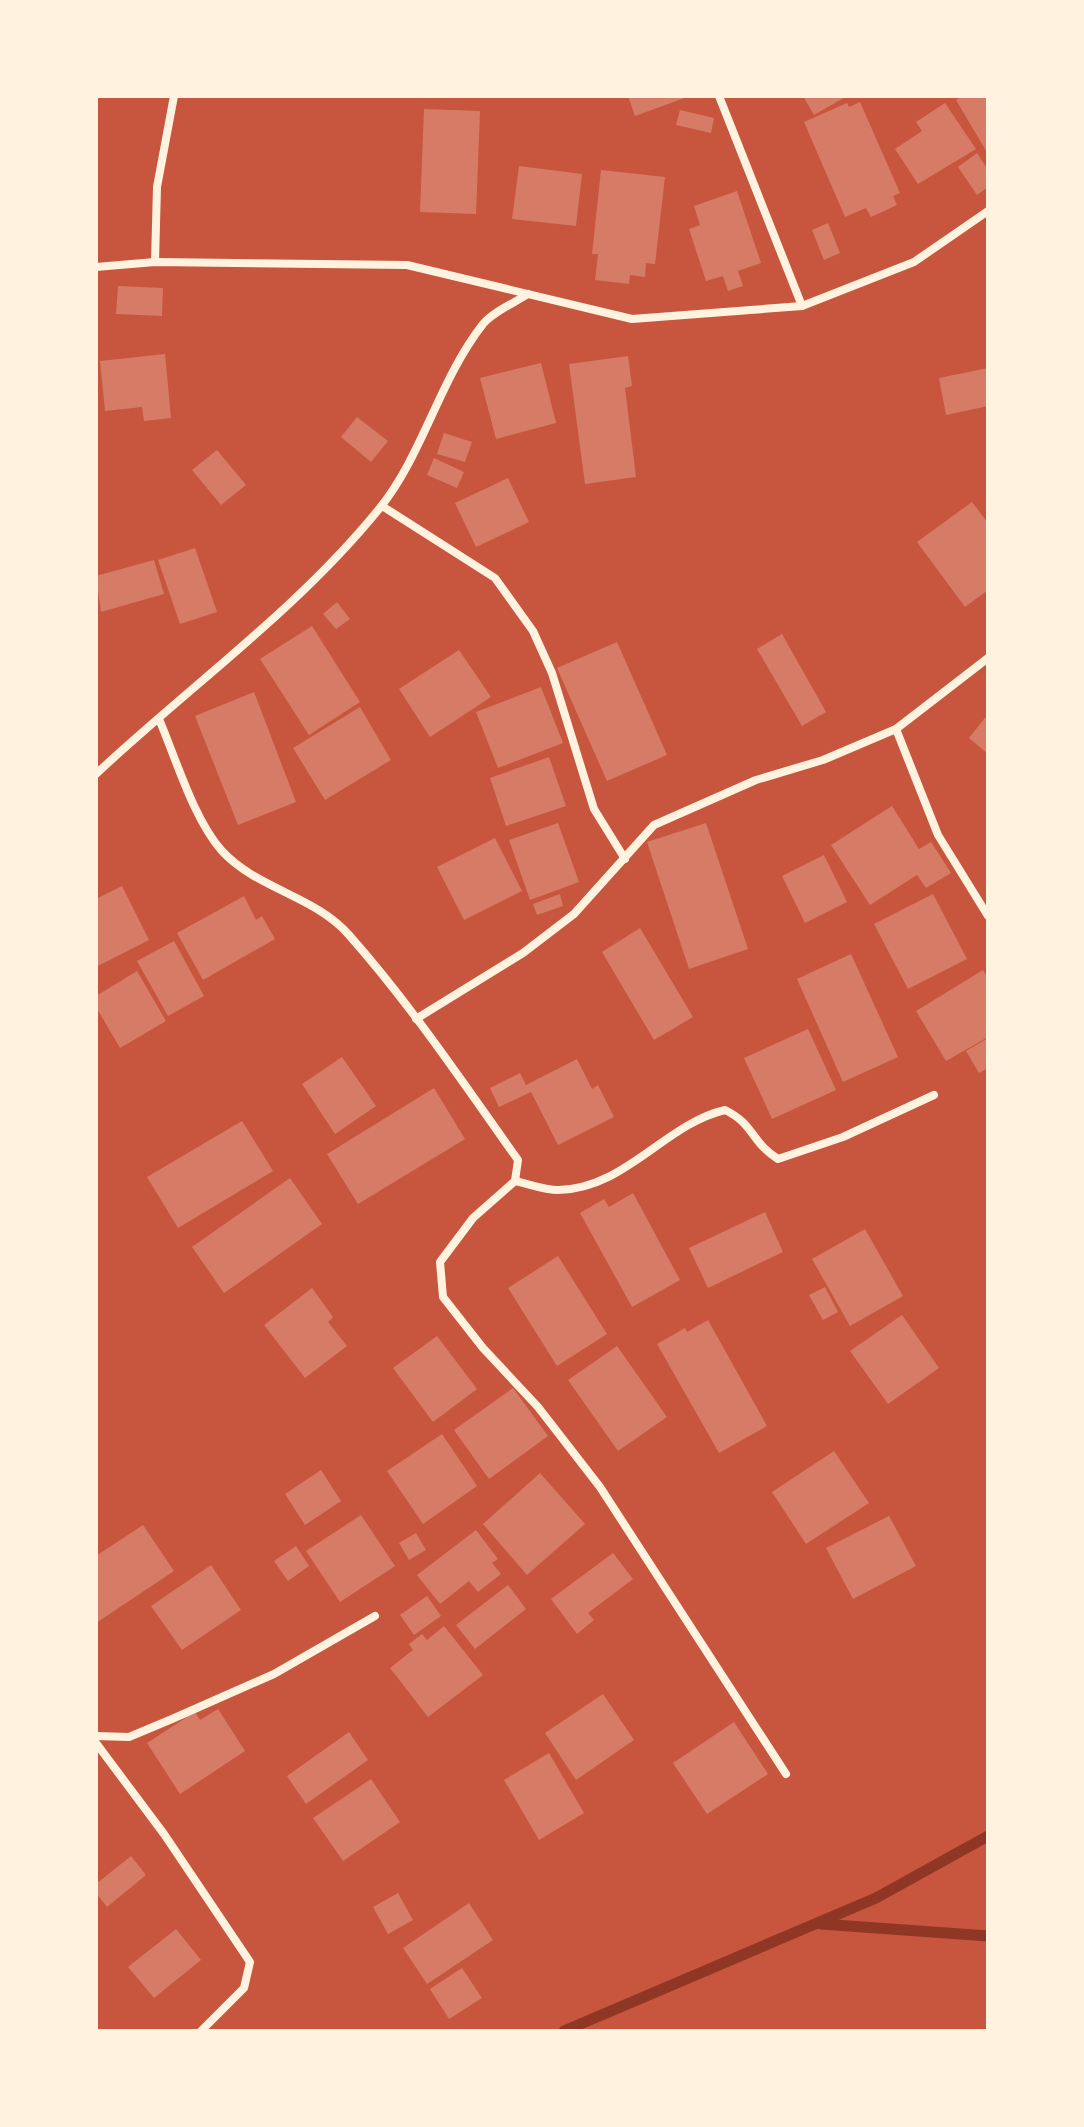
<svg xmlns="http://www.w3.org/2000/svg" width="1084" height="2127" viewBox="0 0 1084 2127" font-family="Rubik,sans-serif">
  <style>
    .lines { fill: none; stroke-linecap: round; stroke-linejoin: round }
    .stream { stroke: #8f3625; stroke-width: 11 }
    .building { fill: #d67c66 }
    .minor { stroke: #fff3e0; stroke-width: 8 }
  </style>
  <rect width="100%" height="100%" fill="#c8553d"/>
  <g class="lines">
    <g class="stream">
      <path d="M821,1924l167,12"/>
      <path d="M564,2031l312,-133 112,-62"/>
    </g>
  </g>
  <g class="building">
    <path d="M628,96h62l-55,20z"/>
    <path d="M803,96h44l-33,19z"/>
    <path d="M963,96h25v58l-32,-54z"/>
    <path d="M860,102l40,91 -7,3 4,9 -26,12 -5,-9 -21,9 -41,-95 43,-19 2,4z"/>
    <path d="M945,103l31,46 -58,35 -23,-35 27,-18 -6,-9z"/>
    <path d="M424,109l56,2 -4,103 -56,-2z"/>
    <path d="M680,110l34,8 -3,15 -35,-8z"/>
    <path d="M977,153l11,17v17l-11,8 -19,-28z"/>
    <path d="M519,166l63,8 -6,52 -64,-7z"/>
    <path d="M601,170l64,7 -10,87 -9,-1 -1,14 -15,-2 -1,9 -34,-4 3,-26h-6z"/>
    <path d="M737,191l24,72 -23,8 5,15 -15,5 -5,-15 -17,5 -17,-52 11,-4 -6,-19z"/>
    <path d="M828,223l12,30 -16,7 -12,-30z"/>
    <path d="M118,286l45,2 -1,28 -46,-2z"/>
    <path d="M165,354l6,64 -27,3 -2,-14 -37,4 -5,-50z"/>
    <path d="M628,356l4,30 -7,2 11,89 -51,7 -16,-120z"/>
    <path d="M541,363l15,60 -60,16 -16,-61z"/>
    <path d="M988,368v38l-42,9 -7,-37z"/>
    <path d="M357,417l31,24 -17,21 -30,-25z"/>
    <path d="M444,433l28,9 -7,20 -28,-8z"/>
    <path d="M217,450l29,35 -25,20 -29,-35z"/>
    <path d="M434,458l30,14 -7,16 -30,-13z"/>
    <path d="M508,478l21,44 -53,25 -21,-44z"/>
    <path d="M972,502l16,21v67l-23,17 -48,-65z"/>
    <path d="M195,548l22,64 -37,12 -22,-64z"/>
    <path d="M154,560l10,34 -63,18 -5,-36z"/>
    <path d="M337,602l13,17 -14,10 -13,-15z"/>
    <path d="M312,626l48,76 -51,33 -49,-76z"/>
    <path d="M782,634l44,78 -24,14 -45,-77z"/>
    <path d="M617,642l50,113 -60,26 -50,-113z"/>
    <path d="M459,650l32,47 -61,40 -31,-48z"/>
    <path d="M541,687l22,56 -65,25 -22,-56z"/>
    <path d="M254,692l42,110 -58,23 -43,-109z"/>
    <path d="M360,707l31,53 -66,40 -32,-52z"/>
    <path d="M988,714v40l-19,-16z"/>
    <path d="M549,757l17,49 -60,20 -16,-48z"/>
    <path d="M892,806l27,43 12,-7 20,31 -25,15 -9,-13 -47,30 -39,-60z"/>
    <path d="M558,823l21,59 -49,18 -21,-60z"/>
    <path d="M706,823l42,126 -59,20 -42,-127z"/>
    <path d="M495,838l27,53 -58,29 -27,-53z"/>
    <path d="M824,855l23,47 -42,21 -23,-47z"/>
    <path d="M122,886l27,54 -53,27v-68z"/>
    <path d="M560,894l3,12 -26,9 -4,-11z"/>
    <path d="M933,894l34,65 -59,30 -34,-65z"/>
    <path d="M244,896l12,24 6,-4 13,23 -72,41 -26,-47z"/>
    <path d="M640,928l53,89 -39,23 -52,-88z"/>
    <path d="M174,941l30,55 -36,20 -31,-55z"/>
    <path d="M851,954l47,103 -55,25 -46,-103z"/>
    <path d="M983,970l5,8v59l-42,24 -30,-50z"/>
    <path d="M137,971l29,50 -46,27 -24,-41v-11z"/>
    <path d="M808,1029l28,61 -64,29 -28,-61z"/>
    <path d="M988,1038v30l-9,5 -13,-22z"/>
    <path d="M342,1057l34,49 -41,28 -33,-50z"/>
    <path d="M577,1059l15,30 6,-4 16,32 -56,28 -27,-53 -32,15 -9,-19 30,-15 6,12z"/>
    <path d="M434,1088l31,51 -107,65 -31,-50z"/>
    <path d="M242,1121l31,50 -95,57 -31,-51z"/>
    <path d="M290,1178l32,46 -98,69 -32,-46z"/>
    <path d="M633,1193l47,87 -48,27 -52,-94 24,-14 5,8z"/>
    <path d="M765,1212l18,40 -75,36 -19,-40z"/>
    <path d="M865,1229l38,67 -53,30 -38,-67z"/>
    <path d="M558,1256l49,78 -50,32 -49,-78z"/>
    <path d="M825,1287l13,25 -15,8 -14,-25z"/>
    <path d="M312,1288l21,29 -5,5 19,24 -42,32 -41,-53z"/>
    <path d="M902,1315l37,53 -51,36 -38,-53z"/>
    <path d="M708,1320l59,106 -48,27 -62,-109 28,-16 2,4z"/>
    <path d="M437,1336l40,53 -44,33 -40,-54z"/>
    <path d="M617,1346l50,71 -49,34 -50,-71z"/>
    <path d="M513,1388l35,48 -59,43 -35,-49z"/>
    <path d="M442,1434l35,52 -54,38 -36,-53z"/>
    <path d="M834,1451l35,52 -63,41 -34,-52z"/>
    <path d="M321,1470l20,31 -36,24 -20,-31z"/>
    <path d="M540,1473l45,51 -58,51 -44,-51z"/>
    <path d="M361,1515l34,51 -55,36 -34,-51z"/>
    <path d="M889,1516l27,50 -63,33 -27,-51z"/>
    <path d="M143,1525l31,46 -78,52v-67z"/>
    <path d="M476,1530l22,29 -6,4 9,11 -23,18 -9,-11 -29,23 -23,-29z"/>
    <path d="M416,1533l10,17 -17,10 -10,-17z"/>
    <path d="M296,1546l13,20 -21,15 -14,-20z"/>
    <path d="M613,1553l20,26 -45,34 6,7 -17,14 -26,-35z"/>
    <path d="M211,1565l30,45 -59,40 -31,-44z"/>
    <path d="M508,1585l18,24 -51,40 -19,-24z"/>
    <path d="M427,1596l14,20 -27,19 -14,-20z"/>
    <path d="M444,1626l39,49 -55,42 -38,-49 23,-18 -4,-6 13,-10 5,6z"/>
    <path d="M603,1694l31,46 -58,40 -31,-47z"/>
    <path d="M218,1709l27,42 -65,43 -33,-51 48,-31 5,8z"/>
    <path d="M734,1722l34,52 -61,40 -34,-51z"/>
    <path d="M349,1732l19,28 -62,44 -19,-28z"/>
    <path d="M549,1753l35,60 -45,27 -35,-60z"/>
    <path d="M371,1779l29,43 -57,39 -30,-43z"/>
    <path d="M131,1856l15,19 -39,32 -11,-14v-9z"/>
    <path d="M398,1893l15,27 -25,14 -15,-27z"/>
    <path d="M469,1903l24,37 -66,44 -24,-36z"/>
    <path d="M176,1929l25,31 -47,38 -26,-31z"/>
    <path d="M462,1968l20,30 -33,21 -19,-30z"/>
  </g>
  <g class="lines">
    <g class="minor">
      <path d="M719,96l83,210"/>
      <path d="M155,262l2,-75 17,-91"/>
      <path d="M96,267l59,-5 252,3 225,54 170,-13 112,-44 74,-51"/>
      <path d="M382,506l113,72 38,53 19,42 42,136 31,50"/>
      <path d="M159,719c17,40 35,101 63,132 35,38 93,45 127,84 62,70 115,149 169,225l-3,21 -42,37 -33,44 3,35 40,51 55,59 62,80 186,287"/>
      <path d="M896,729l42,106 50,81"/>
      <path d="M96,774c94,-88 201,-164 283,-265 44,-54 60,-129 104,-185 10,-12 31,-21 45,-30"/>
      <path d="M416,1019l107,-66 51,-39 80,-89 102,-45 67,-20 73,-31 92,-71"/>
      <path d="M515,1181c14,3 30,9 43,9 67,-1 107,-66 167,-80 29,14 26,32 53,49l65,-22 91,-42"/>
      <path d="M96,1736l33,1 43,-18 102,-45 101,-58"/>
      <path d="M96,1743l68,91 86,128 -6,26 -43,43"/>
    </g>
  </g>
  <rect width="1084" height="2127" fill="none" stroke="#fff3e0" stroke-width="196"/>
</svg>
